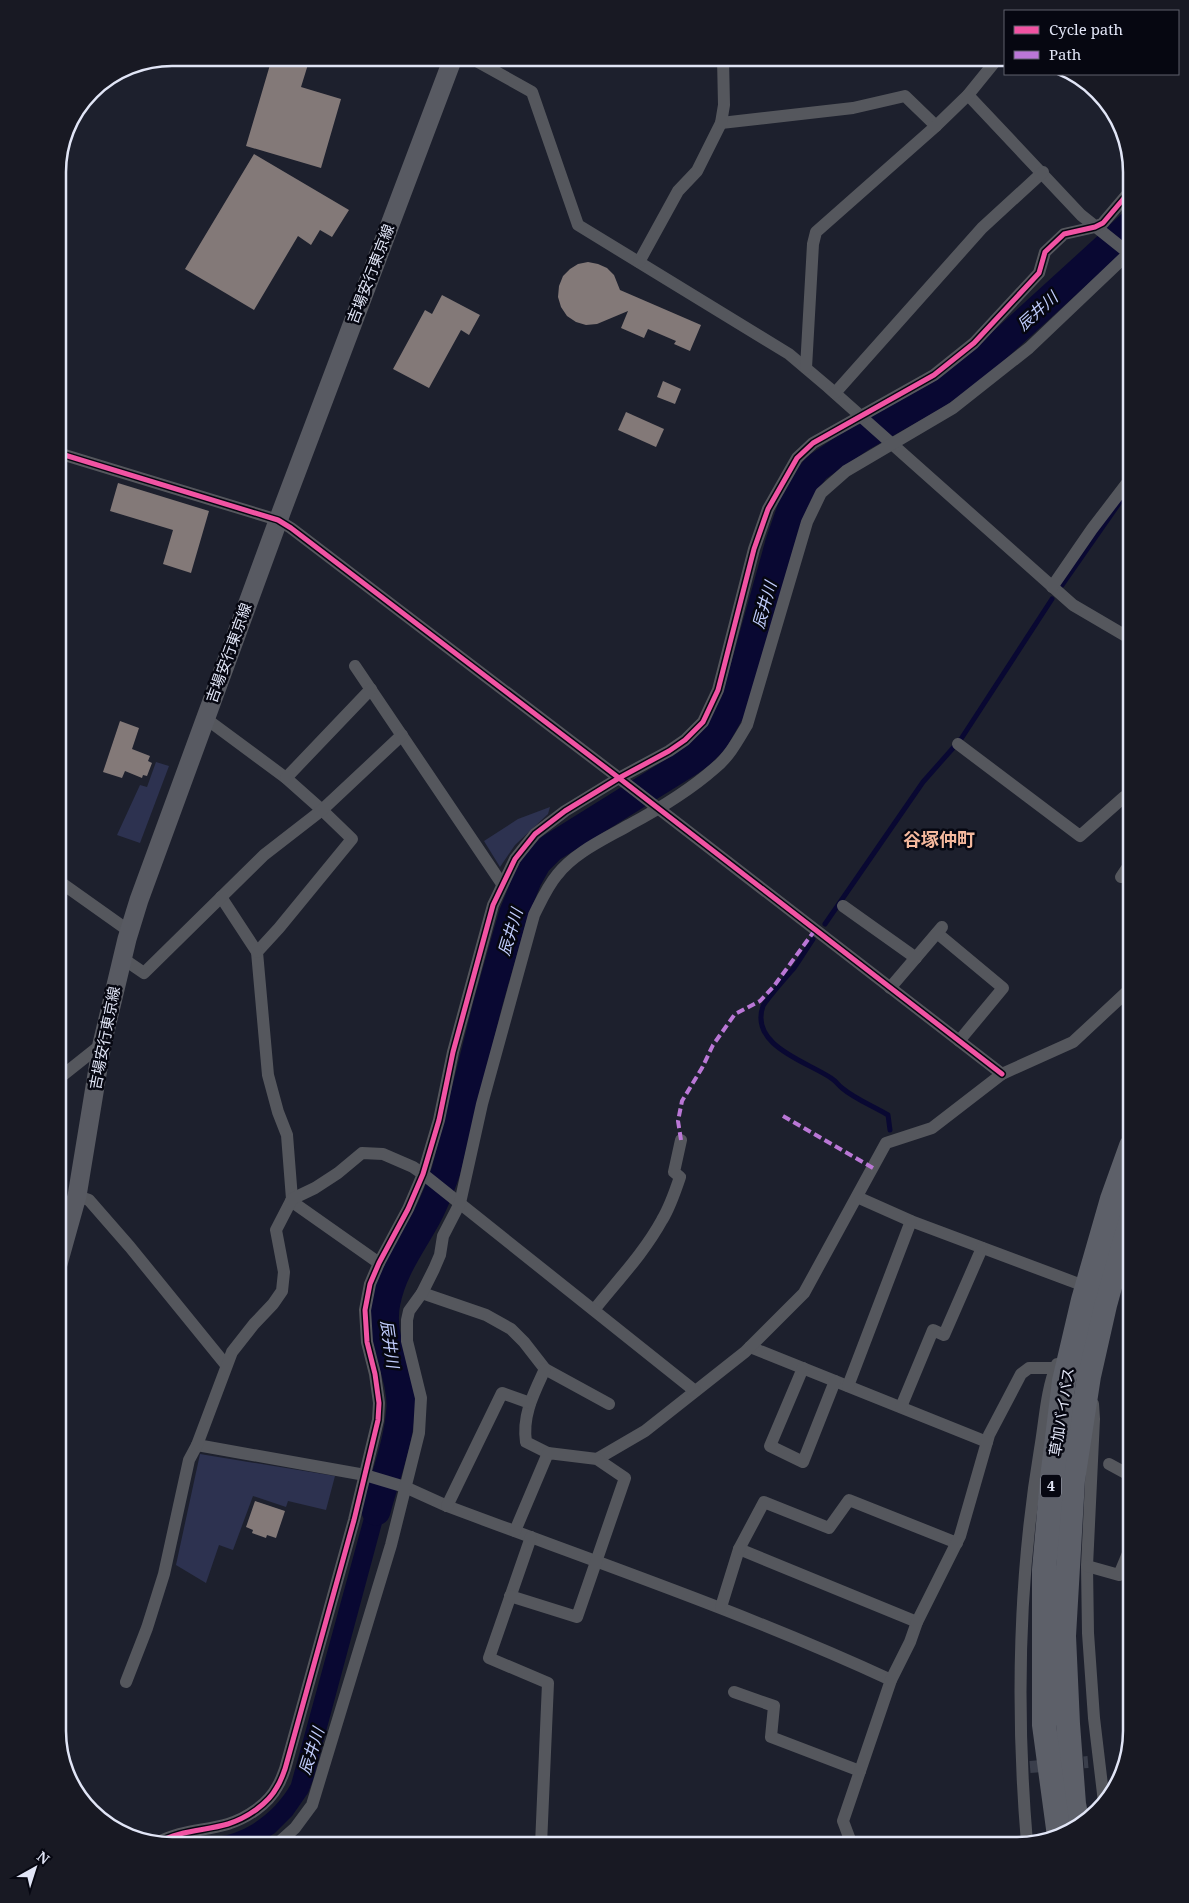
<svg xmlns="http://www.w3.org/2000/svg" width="1189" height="1903" viewBox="0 0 1189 1903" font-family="'Noto Serif','Noto Sans JP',serif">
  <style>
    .green { fill: #2d3250 }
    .water { fill: #090832 }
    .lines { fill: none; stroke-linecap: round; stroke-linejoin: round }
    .stream { stroke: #090832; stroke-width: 5 }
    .river { stroke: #090832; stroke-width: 29 }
    .building { fill: #837978 }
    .street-tunnel { stroke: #3a3e4b; stroke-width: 12; stroke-dasharray: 12 6; stroke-linecap: butt }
    .street { stroke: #55575d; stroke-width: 12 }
    .secondary { stroke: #585a62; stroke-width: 19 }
    .highway { stroke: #5d6069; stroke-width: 24 }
    .quiet { stroke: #ba77d6; stroke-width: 4; stroke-dasharray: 8 4; stroke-linecap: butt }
    .cycleway-casing { stroke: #060711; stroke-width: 8 }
    .cycleway { stroke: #f153a3; stroke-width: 5 }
    .labels { text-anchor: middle; stroke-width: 5; stroke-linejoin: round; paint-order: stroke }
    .shield { fill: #060711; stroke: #9fa2b1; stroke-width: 1 }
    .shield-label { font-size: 14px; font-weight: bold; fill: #e1e5f6 }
    .street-label { font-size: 15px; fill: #e1e5f6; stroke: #060711 }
    .water-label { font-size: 16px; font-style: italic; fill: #c1cdfd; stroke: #060711 }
    .quarter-label { font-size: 18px; font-weight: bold; fill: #f5b99d; stroke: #060711 }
    .rim { fill: none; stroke: #e1e5f6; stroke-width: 2.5 }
  </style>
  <rect width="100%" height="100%" fill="#1d202d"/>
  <g class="green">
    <path d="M156,762l13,4 -29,77 -23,-8 23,-50 7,2z"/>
    <path d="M550,807l-2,7 -33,31 -15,22 -16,-26 34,-22z"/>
    <path d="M200,1454l135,22 -9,34 -38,-9 -2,6 -33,-11 -20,54 -14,-5 -13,38 -30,-18z"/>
  </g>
  <path class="water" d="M377,1470l18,5 -82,305 -5,13 -16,23 -17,17 -19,12h-79c15,-5 30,-6 45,-9 29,-5 55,-27 69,-52z"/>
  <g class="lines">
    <g class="stream">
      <path d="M1062,585l58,-83"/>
      <path d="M825,924l98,-142 38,-43 91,-140"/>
      <path d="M813,939c-6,9 -12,19 -19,29 -6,7 -28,32 -31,38 -14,40 45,56 68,72 4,2 7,7 11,10 13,11 31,18 46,27l2,15"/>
    </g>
    <path class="river" d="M376,1511c9,-34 23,-69 25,-104 1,-35 -23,-68 -15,-105 6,-31 24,-55 39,-82 9,-15 15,-32 21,-49l42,-168 25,-88 14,-35 10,-18 14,-14 138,-86 11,-8 14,-14 21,-37 45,-161 14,-40 11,-19 11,-15 44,-30 67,-38 43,-28 161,-147"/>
  </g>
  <g class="building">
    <path d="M272,58h38l-9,29 40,12 -20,69 -75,-22z"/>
    <path d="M254,154l95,56 -17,27 -12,-7 -9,15 -13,-9 -44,74 -69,-41z"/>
    <path d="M588,262l10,2 9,4 7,7 6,15 81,35 -11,26 -16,-7 2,-3 -28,-12 -4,9 -23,-10 7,-17 -31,13 -11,1 -10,-3 -9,-6 -6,-9 -3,-10 1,-11 4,-10 7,-7 8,-5z"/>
    <path d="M442,295l38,20 -11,20 -8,-5 -32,58 -36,-19 32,-59 7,4z"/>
    <path d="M663,381l18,8 -6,15 -18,-7z"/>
    <path d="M626,412l38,17 -8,18 -38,-17z"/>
    <path d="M118,483l91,28 -18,62 -28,-9 10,-34 -63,-19z"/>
    <path d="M120,721l19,7 -7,21 18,7 -2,5 4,2 -5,13 -4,-1 -1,3 -17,-7 -3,7 -19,-6z"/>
    <path d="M255,1501l30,10 -9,27 -9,-3 -1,3 -14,-5 1,-3 -7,-3z"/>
  </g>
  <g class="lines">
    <path class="street-tunnel" d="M1030,1767l58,-5"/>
    <g class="street">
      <path d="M471,58l61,34 46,133 211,129 39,33 245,218 58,34"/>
      <path d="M968,95l113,120 50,40"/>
      <path d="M721,123l132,-15 52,-12 31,30"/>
      <path d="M639,262l39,-71 19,-20 24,-48 3,-18 -1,-47"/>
      <path d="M806,368l7,-124 3,-12 120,-106 32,-31 30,-37"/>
      <path d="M835,393l147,-165 61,-56"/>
      <path d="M58,453l220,67 13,8 328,250 383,296"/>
      <path d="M1052,587l40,-58 39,-51"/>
      <path d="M355,666l147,218"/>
      <path d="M205,718l81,60 36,32 30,29 -73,89 -22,24 11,123 10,37 9,23 5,64"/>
      <path d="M958,744l122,92 44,-39 7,-1"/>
      <path d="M286,778l85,-89"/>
      <path d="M58,877l2,5 69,49"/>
      <path d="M1121,877l10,-15"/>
      <path d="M221,897l36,55"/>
      <path d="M843,906l73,52"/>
      <path d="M937,933l66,55 -44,53"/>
      <path d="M122,958l22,15 120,-118 58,-45 80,-75"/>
      <path d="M890,988l52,-61"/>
      <path d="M58,1079l44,-35"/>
      <path d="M77,1196l12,4 41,47 96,118"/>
      <path d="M857,1197l54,24 176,66"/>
      <path d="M291,1201l88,62"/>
      <path d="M422,1293l64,22 25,14 13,13 21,27 64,35"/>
      <path d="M594,1310c23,-29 50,-57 68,-90 8,-13 13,-28 18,-43l-6,-5 7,-32"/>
      <path d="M750,1347l237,95"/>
      <path d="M803,1368l-33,78 33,16 32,-81"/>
      <path d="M545,1369c-11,24 -23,46 -19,73l22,11"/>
      <path d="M848,1386l63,-165"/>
      <path d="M1093,1404l1,15 -7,147 1,67 6,85 10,84"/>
      <path d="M901,1407l32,-77 11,5 38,-87"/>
      <path d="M197,1445l168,30 40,12 42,19c149,56 299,107 444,174"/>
      <path d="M597,1459l48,-28 100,-79 59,-59 82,-150 46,-15 70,-54 71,-32 58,-54"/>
      <path d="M1109,1464l22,12"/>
      <path d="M447,1506l55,-113 28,10"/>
      <path d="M531,1537l-42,121 59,25 -7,162"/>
      <path d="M739,1549l178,73"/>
      <path d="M1087,1566l32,9 12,-29"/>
      <path d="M510,1596l67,21 48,-139 -28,-19 -49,-6 -33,78"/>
      <path d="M721,1607l18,-58 25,-47 65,26 20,-28 108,43"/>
      <path d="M126,1682l21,-54 17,-54 25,-114 8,-15 35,-93 22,-28 19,-20 9,-13 2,-19 -8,-42 16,-31 23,-11 23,-15 24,-20 21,1 30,13 10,7 272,217"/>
      <path d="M734,1692l40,14 -3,31 89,34"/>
      <path d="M157,1843c23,-13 47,-12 71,-19 19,-6 40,-20 49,-37 4,-6 6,-13 8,-18l69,-249 24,-100 1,-17 -4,-29 -8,-32 -2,-32 5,-26 9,-21 29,-54 15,-35 16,-54 14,-68 40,-147 22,-46 20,-25 30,-23 54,-33 50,-27 16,-11 18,-18 15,-32 36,-141 14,-40 29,-51 16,-15 121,-68 40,-32 65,-70 6,-21 19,-18 31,-7 8,-4 28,-33"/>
      <path d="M1027,1843c-11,-131 -9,-263 13,-394 5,-28 6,-59 17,-85"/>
      <path d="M276,1845l19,-17 17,-23 79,-260 28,-112 2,-35 -14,-57v-21l2,-9 13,-18 12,-24 6,-14 3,-19 17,-33 22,-99 52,-189c7,-14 13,-28 23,-40 18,-23 48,-36 72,-50 30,-16 60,-34 86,-57 14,-11 23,-28 32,-43l60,-203 14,-29 25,-22 107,-63 76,-60 102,-97"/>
      <path d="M852,1845l-9,-24 48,-141 19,-38 7,-20 43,-86 29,-101 32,-61 8,-6h26"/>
    </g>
    <path class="secondary" d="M58,1264l19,-68 25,-152 25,-105 12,-39 143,-390 171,-452"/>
    <g class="highway">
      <path d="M1078,1825l-4,-21 -6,-80 -4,-88 9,-156 16,-104 16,-71 26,-95"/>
      <path d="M1059,1836l-15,-111v-155l8,-92 12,-97 19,-81 29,-101 19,-53"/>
    </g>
    <g class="quiet">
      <path d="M58,884l2,-2"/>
      <path d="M783,1116l90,52"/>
      <path d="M681,1140l-3,-19 4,-20 20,-33 11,-23 22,-31 25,-13 14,-15 41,-56"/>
    </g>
    <defs>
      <g id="cycleway">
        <path d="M58,453l220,67 13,8 328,250 383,296"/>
        <path d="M157,1843c23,-13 47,-12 71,-19 19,-6 40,-20 49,-37 4,-6 6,-13 8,-18l69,-249 24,-100 1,-17 -4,-29 -8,-32 -2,-32 5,-26 9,-21 29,-54 15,-35 16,-54 14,-68 40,-147 22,-46 20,-25 30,-23 54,-33 50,-27 16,-11 18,-18 15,-32 36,-141 14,-40 29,-51 16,-15 121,-68 40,-32 65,-70 6,-21 19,-18 31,-7 8,-4 28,-33"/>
      </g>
    </defs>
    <use href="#cycleway" class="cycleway-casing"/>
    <use href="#cycleway" class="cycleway"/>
  </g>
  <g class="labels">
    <rect class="shield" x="1041" y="1474.5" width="20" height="23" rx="4"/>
    <g class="shield-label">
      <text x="1051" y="1491">4</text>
    </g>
    <g class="street-label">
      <text transform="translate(371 274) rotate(-69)" y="5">吉場安行東京線</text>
      <text transform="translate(229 653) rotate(-70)" y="5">吉場安行東京線</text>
      <text transform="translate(105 1038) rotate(-79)" y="5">吉場安行東京線</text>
      <text transform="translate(1062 1412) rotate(-81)" y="5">草加バイパス</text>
    </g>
    <g class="water-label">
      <text transform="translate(1037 311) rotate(-42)" y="6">辰井川</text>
      <text transform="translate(764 605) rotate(-74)" y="6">辰井川</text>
      <text transform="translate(510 932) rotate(-73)" y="6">辰井川</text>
      <text transform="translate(390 1344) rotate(82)" y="6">辰井川</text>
      <text transform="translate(311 1751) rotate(-72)" y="6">辰井川</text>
    </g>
    <g class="quarter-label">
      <text x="939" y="846">谷塚仲町</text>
    </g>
  </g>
  <path d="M0 0H1189V1903H0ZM172 66H1017A106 106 0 0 1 1123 172V1731A106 106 0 0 1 1017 1837H172A106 106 0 0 1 66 1731V172A106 106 0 0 1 172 66Z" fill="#181923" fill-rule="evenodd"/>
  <path class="rim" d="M172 66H1017A106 106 0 0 1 1123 172V1731A106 106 0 0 1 1017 1837H172A106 106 0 0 1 66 1731V172A106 106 0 0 1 172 66Z"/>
  <rect x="1004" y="10" width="175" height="65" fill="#060711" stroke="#5e606d"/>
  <rect x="1014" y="26" width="25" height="8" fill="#f153a3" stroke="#5e606d"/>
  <text x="1049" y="35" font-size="15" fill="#e1e5f6">Cycle path</text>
  <rect x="1014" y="51" width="25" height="8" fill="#ba77d6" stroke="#5e606d"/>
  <text x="1049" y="60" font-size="15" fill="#e1e5f6">Path</text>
  <g transform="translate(35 1868) rotate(39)" stroke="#060711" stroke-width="4" paint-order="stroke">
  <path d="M0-4L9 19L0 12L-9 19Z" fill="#e1e5f6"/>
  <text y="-8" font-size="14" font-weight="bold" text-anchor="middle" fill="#e1e5f6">N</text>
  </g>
</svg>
